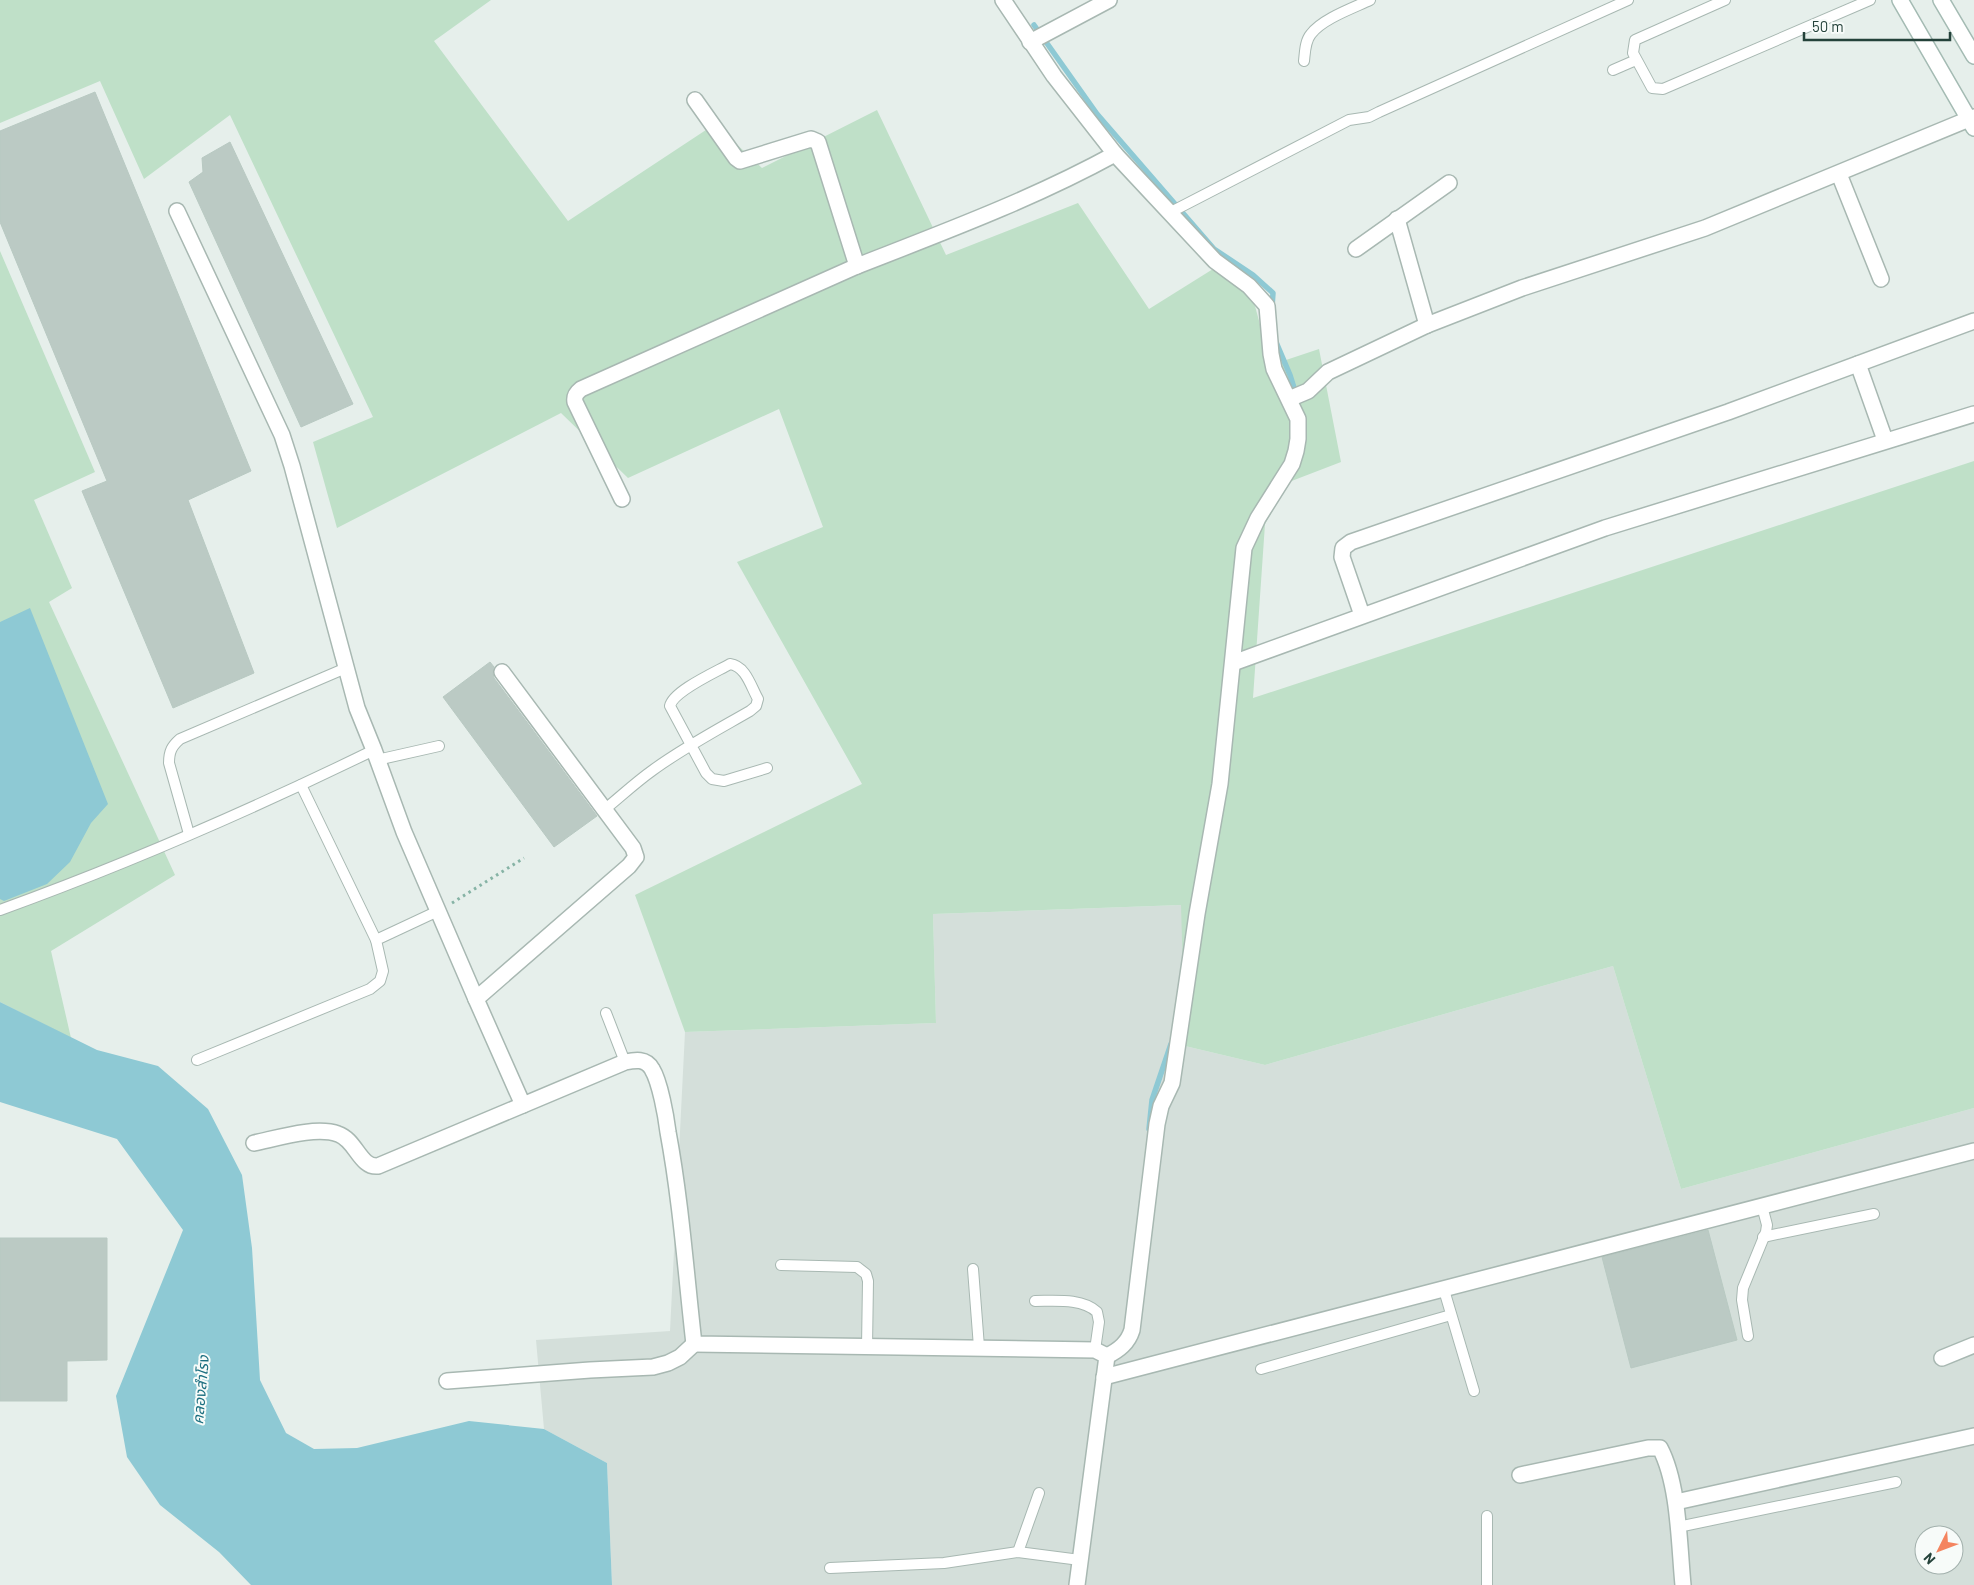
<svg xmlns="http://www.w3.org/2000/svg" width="1974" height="1585" viewBox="0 0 1974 1585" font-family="Barlow,'Noto Sans Thai',sans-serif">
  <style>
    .built { fill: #d4dfda; fill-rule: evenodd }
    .green { fill: #bfe0c8 }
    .water { fill: #8ec9d4 }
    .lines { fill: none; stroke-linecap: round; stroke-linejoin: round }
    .stream { stroke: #8ec9d4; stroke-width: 5.5 }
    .building { fill: #bbcac4; stroke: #b8c9c2 }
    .service-casing { stroke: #a8b8b2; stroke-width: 12 }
    .minor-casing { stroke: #a8b8b2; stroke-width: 18 }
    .secondary-casing { stroke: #a4bbb3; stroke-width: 18 }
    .path { stroke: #86b3a5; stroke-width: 3; stroke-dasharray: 2.5 4; stroke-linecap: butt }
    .service { stroke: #fff; stroke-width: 10 }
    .minor { stroke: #fff; stroke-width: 15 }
    .secondary { stroke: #fff; stroke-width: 15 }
    .labels { text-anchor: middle; stroke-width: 4; stroke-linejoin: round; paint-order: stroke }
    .water-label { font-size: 15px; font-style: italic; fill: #1c6f80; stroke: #f7fbf9 }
  </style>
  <rect width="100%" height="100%" fill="#e6efeb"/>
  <path class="built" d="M1182,905l3,141 80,19 348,-99 68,223 293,-81v477h-1362l-5,-122 -63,-34 -8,-89 134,-9 15,-299 251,-9 -3,-109zM1924,1535h30v30h-30z"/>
  <g class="green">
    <path d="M0,0h491l-57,41 134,180 147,-97 47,44 115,-58 69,145 132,-52 71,106 80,-50 26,47 16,59 48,-16 22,113 -52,20 -24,42 -12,174 721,-237v647l-293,81 -68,-223 -348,99 -80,-19 -4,-141 -248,9 3,109 -251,9 -50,-137 227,-111 -125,-222 86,-35 -44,-118 -151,69 -67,-65 -224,115 -24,-86 60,-25 -143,-302 -86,64 -44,-98 -100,42z"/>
    <path d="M0,251l95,221 -61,28 38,88 -23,14 126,273 -124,76 20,87 -71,-36z"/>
  </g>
  <g class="water">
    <path d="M30,608l78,196 -17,19 -21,39 -23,22 -43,17 -4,-2v-277z"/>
    <path d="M0,1002l97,48 61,16 50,43 34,66 10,73 8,132 26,53 28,16 43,-1 112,-27 75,8 63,34 5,122h-361l-32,-33 -59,-47 -33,-48 -11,-61 67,-166 -66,-91 -117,-37z"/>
  </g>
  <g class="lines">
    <g class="stream">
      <path d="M1034,25l63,89 117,135 39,26 20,18 -1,14"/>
      <path d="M1276,342l14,33 6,19"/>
      <path d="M1149,1129l3,-29 19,-56"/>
    </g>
  </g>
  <g class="building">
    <path d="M95,92l156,379 -63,29 66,173 -81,35 -91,-217 25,-10 -107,-259v-91z"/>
    <path d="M230,142l123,262 -52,23 -112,-245 14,-10 -1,-14z"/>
    <path d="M490,662l4,5 -1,6 1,5 103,138 -43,31 -111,-150z"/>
    <path d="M1708,1230l29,110 -106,28 -29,-111z"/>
    <path d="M0,1238h107v122l-40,1v40h-67z"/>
  </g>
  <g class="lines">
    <defs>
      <g id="service">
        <path d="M1725,0l-90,40 -2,13 19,35 11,1 207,-89"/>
        <path d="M1304,61c1,-9 1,-20 7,-27 11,-15 42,-26 59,-34"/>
        <path d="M1613,70l23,-10"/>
        <path d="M1169,213l180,-93 20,-3 10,-5 249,-112"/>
        <path d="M377,760l62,-14"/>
        <path d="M301,785l75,155"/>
        <path d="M604,810c16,-13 32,-28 49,-40 30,-22 64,-40 97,-59l6,-5 2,-7c-7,-12 -12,-33 -28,-35 -14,8 -57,27 -60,42l36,67 6,6 12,2 43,-13"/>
        <path d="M189,834l-20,-71c0,-12 3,-17 11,-24l166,-71"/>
        <path d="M0,910c127,-46 253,-101 374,-160"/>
        <path d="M606,1013l19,49"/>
        <path d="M197,1060l173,-71 10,-8 3,-10 -7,-31 62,-29"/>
        <path d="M1763,1237l111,-23"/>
        <path d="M781,1265l76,2 9,7 2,7 -1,66"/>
        <path d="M973,1269l6,78"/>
        <path d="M1444,1290l30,101"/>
        <path d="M1035,1301c20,0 47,-3 62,11l2,10 -4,28"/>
        <path d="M1748,1336l-6,-36 1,-12 23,-56 1,-7 -5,-19"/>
        <path d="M1261,1369l190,-54"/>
        <path d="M1487,1516v69"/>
        <path d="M1678,1527l218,-45"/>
        <path d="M1018,1552l21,-59"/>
        <path d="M830,1568l114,-5 74,-11 62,8"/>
      </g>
      <g id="minor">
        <path d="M1003,0l51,76 61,78 100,107 34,25 18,20 4,48 3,15 24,50v20l-2,12 -4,13 -34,54 -14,30 -24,236 -23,130 -25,169 -11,23 -4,18 -25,206c-4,13 -13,20 -25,26"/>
        <path d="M1030,42l79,-42"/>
        <path d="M695,100l41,58 4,3 71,-22 7,3 39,124c87,-34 176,-67 258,-112"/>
        <path d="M1839,174l42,105"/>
        <path d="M177,211l105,224 10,31 65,242 17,42 30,82 72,167"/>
        <path d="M1397,219l30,106 95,-37 183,-60 269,-111"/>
        <path d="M1356,249l93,-66"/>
        <path d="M1858,364l27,76"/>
        <path d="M1289,399l19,-8 20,-19 99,-47"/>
        <path d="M622,499l-47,-97c-1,-6 1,-9 6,-13l276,-123"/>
        <path d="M1362,615l-20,-58 1,-9 8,-6 377,-130 246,-91"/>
        <path d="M1233,663l372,-135 369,-114"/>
        <path d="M502,672l131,176 3,9 -7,9 -153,133 47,106"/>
        <path d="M254,1143c24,-5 62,-17 84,-9 18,6 22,34 40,32l247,-104c10,-2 21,-4 27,7 8,13 14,47 16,63 13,70 18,142 26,212l401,6 12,6 -30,229"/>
        <path d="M1942,1358l32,-13"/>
        <path d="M1104,1377l870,-226"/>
        <path d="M447,1381l143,-11 63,-3 15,-4 12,-6 14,-13"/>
        <path d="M1520,1475l128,-27h12c19,36 19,96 23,137"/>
        <path d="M1676,1502l298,-66"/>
      </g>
      <g id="secondary">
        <path d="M1900,0l74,128"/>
        <path d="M1941,0l33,56"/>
      </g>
    </defs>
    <use href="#service" class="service-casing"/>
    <use href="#minor" class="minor-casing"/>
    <use href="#secondary" class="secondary-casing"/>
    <path class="path" d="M452,903l72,-45"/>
    <use href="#service" class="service"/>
    <use href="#minor" class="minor"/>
    <use href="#secondary" class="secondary"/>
  </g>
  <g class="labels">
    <g class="water-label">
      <text transform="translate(201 1390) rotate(-85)" y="5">คลองสำโรง</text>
    </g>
  </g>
  <g transform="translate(1939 1550) rotate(228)"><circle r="24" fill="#f7fbf9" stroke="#a3b1ad"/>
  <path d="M0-4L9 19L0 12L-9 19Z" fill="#f4845f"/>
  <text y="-8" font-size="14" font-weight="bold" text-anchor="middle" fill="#24423a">N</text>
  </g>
  <path d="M1804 32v8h146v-8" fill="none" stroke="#24423a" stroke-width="2.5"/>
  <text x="1812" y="32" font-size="15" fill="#24423a" stroke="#f7fbf9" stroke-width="4" paint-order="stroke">50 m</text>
</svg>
